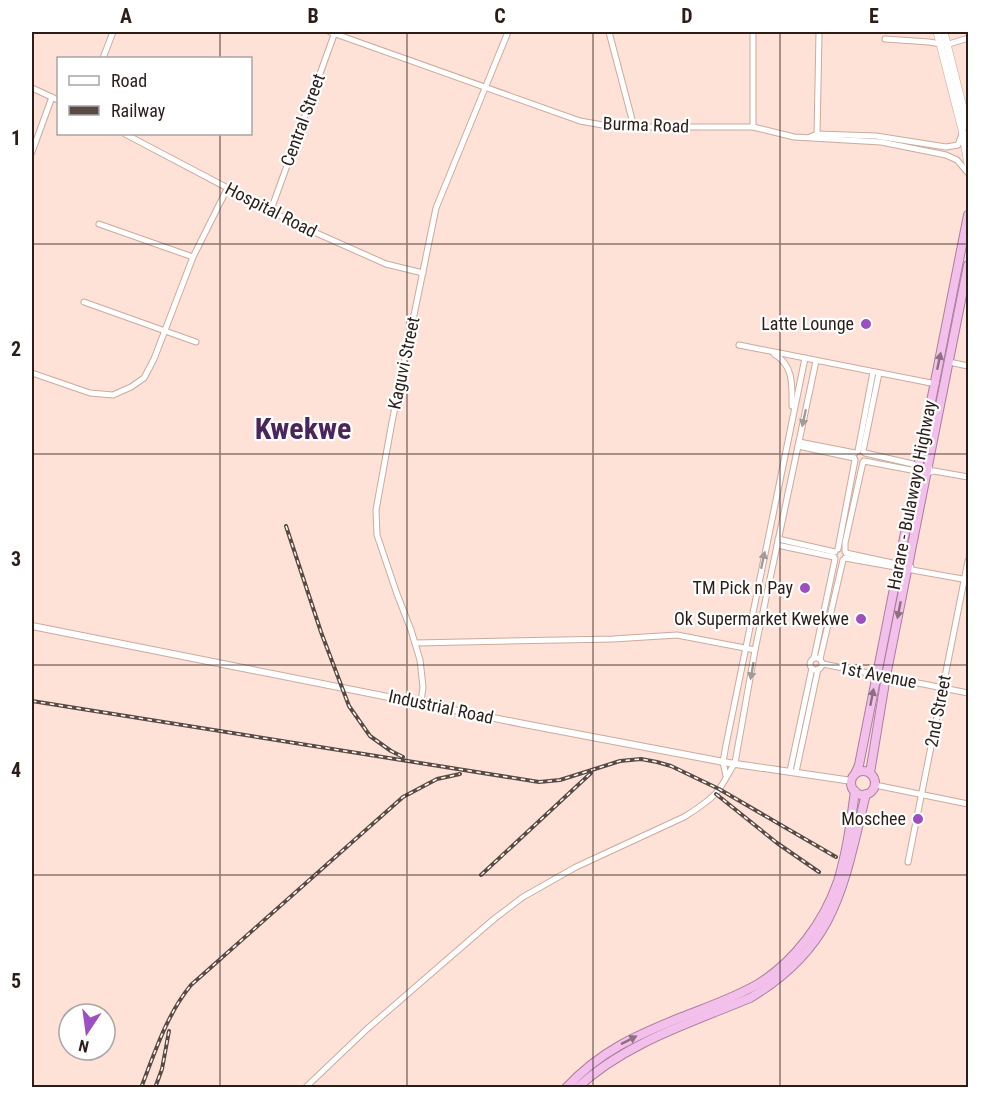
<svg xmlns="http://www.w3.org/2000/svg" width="1000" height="1119" viewBox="0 0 1000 1119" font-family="'Roboto Condensed',sans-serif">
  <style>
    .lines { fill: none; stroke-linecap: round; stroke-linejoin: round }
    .minor-casing { stroke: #ccaa9e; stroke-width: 7 }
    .tertiary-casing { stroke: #ccaa9e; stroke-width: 8 }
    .secondary-casing { stroke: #ccaa9e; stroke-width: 8 }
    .trunk-casing { stroke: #ab7e9f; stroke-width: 10 }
    .minor { stroke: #fff; stroke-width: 5 }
    .tertiary { stroke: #fff; stroke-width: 6 }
    .secondary { stroke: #fff; stroke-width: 7 }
    .trunk { stroke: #f3c0ec; stroke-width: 8 }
    .rail-casing { stroke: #5a4a44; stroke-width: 4 }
    .rail { stroke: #fff; stroke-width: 1.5; stroke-dasharray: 4.5; stroke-linecap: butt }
    .oneway { fill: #8f6f82 }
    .oneway2 { fill: #a09a98 }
    .grid { fill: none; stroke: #2b1e19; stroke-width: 1.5; stroke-opacity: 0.55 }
    .poi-dot { fill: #9c4fc1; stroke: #fff; stroke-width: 2 }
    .labels { text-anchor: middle; stroke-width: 4.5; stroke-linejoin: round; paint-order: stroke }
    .street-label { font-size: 18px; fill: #2b1e19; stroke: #fff }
    .poi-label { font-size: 18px; fill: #2b1e19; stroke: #fff; text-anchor: end }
    .town-label { font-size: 30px; font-weight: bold; fill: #4a255c; stroke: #fff }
    .neatline { fill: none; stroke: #2b1e19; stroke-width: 2 }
    .grid-label { font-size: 20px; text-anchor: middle; font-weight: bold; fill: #2b1e19 }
  </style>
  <rect width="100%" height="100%" fill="#fee1d7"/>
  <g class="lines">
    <defs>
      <g id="minor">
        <path d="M330,32l250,89 34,6h139l41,10 87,5 65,13 11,5 11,13"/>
        <path d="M609,32l25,95"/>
        <path d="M885,39l44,3 12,2h8l16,-5"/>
        <path d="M103,58l10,-26"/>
        <path d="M32,88l26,12"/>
        <path d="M753,127v-95"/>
        <path d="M125,134l171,90 90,40 37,9"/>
        <path d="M817,135l2,-103"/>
        <path d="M810,137l7,-3 59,2 70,11 12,-2 4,-11"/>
        <path d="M32,152l20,-55"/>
        <path d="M271,210l64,-178"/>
        <path d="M99,224l94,33"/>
        <path d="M84,302l112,40"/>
        <path d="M739,345l197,39"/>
        <path d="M774,354c20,11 18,32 18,52"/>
        <path d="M949,362l19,4"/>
        <path d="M32,373l58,20 23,2 18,-8 13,-9 10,-19 39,-102 34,-68"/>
        <path d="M799,442l56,11"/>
        <path d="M798,446l56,12"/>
        <path d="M858,451l15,-79"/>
        <path d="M863,451l16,-78"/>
        <path d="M865,453l65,15"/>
        <path d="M864,461l63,12 7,-2 34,6"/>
        <path d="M778,539l57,13"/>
        <path d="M777,545l57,12"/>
        <path d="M838,549l17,-89"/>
        <path d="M845,551v-8l18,-81"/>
        <path d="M846,553l65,14"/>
        <path d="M845,558l123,22"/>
        <path d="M415,643l198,-4 64,-4 78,15"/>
        <path d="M814,658l21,-99"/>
        <circle cx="816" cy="664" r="6"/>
        <path d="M820,659l23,-99"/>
        <path d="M823,664l145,29"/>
        <path d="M421,702l2,-15 -3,-27 -9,-30 -14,-36 -20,-59 -1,-25 16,-88 44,-214 72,-176"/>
        <path d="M790,771l22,-103"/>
        <path d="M796,772l22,-103"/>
        <path d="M726,776l-3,-14 3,-17 79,-387"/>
        <path d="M875,785l93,19"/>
        <path d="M908,862l60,-301"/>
        <path d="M305,1088l62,-59 127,-110 29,-22 53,-30 108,-50c11,-7 23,-14 32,-24 8,-9 12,-20 19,-30l20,-113 61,-289"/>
      </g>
      <path id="tertiary" d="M32,626l492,98 205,39 123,18"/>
      <g id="secondary">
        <path d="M937,32l25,98 6,34"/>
        <path d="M944,32l24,95"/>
      </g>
      <g id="trunk">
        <circle cx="863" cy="783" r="12"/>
        <path d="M870,773l16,-97 82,-411"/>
        <path d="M855,774l4,-9 109,-550"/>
        <path d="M566,1088c34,-37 71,-53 116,-71 25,-10 52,-19 76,-33 36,-22 66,-62 80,-103 9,-29 13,-60 17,-90"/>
        <path d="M577,1088c48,-45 113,-65 173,-90 88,-53 93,-112 116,-204"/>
      </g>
    </defs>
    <use href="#minor" class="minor-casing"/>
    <use href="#tertiary" class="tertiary-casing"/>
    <use href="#secondary" class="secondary-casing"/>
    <use href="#trunk" class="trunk-casing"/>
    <use href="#minor" class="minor"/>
    <use href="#tertiary" class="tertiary"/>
    <use href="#secondary" class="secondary"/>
    <use href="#trunk" class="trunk"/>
    <defs>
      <g id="rail">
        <path d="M286,526l35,106 28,74 21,30 21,15 12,6"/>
        <path d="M32,701l507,81 21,-2 60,-19 21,-2 16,3 14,4 48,23 117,68"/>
        <path d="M716,794l61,49 42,29"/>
        <path d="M481,875l110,-102"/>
        <path d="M141,1088c14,-36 26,-74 50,-103l212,-188 34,-18 23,-5"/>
        <path d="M155,1088l7,-19 7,-38"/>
      </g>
    </defs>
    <use href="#rail" class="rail-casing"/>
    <use href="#rail" class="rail"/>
  </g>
  <defs><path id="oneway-solid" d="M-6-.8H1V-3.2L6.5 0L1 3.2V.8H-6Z" transform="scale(1.5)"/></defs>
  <g class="oneway">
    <use href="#oneway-solid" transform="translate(939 361) rotate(-78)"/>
    <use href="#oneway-solid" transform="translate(899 610) rotate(101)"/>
    <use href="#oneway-solid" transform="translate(872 697) rotate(-79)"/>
    <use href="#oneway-solid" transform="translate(629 1040) rotate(-27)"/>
  </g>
  <g class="oneway2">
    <use href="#oneway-solid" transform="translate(804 418) rotate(102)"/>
    <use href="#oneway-solid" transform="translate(763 560) rotate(-78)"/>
    <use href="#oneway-solid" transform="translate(752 671) rotate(100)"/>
  </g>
  <path class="grid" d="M220,32v26M407,32v1056M593,32v1056M780,32v1056M220,134v954M32,244h936M32,454h936M32,665h936M32,875h936"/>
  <g class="poi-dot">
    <circle cx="866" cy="324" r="6"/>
    <circle cx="805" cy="588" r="6"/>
    <circle cx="861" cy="619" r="6"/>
    <circle cx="918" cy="819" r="6"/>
  </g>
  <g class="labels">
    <g class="street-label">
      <text transform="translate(303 120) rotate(-70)" y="6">Central Street</text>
      <text transform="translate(646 125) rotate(2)" y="6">Burma Road</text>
      <text transform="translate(271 210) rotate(27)" y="6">Hospital Road</text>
      <text transform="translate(404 363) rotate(-78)" y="6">Kaguvi Street</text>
      <text transform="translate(912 495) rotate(-79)" y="6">Harare - Bulawayo Highway</text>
      <text transform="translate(878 675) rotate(11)" y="6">1st Avenue</text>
      <text transform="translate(441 707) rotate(12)" y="6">Industrial Road</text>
      <text transform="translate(938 711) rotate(-79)" y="6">2nd Street</text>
    </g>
    <g class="poi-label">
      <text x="854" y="330">Latte Lounge</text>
      <text x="793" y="594">TM Pick n Pay</text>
      <text x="849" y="625">Ok Supermarket Kwekwe</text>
      <text x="906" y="825">Moschee</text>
    </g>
    <g class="town-label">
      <text x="303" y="439">Kwekwe</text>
    </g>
  </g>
  <rect width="1000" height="1119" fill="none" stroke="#ffffff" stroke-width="66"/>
  <rect x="57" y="57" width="195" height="78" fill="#ffffff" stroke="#aaa5a3" stroke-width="1.5"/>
  <rect x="69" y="76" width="30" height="9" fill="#ffffff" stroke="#aaa5a3" stroke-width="1.5"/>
  <text x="111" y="87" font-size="18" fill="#2b1e19">Road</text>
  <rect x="69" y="106" width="30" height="9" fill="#5a4a44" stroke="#aaa5a3" stroke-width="1.5"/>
  <text x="111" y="117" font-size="18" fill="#2b1e19">Railway</text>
  <g transform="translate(87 1032) rotate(193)"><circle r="28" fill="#ffffff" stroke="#aaa5a3" stroke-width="1.5"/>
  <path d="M0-4.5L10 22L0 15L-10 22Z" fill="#9c4fc1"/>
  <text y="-9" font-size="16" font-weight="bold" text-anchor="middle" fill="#2b1e19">N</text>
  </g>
  <rect x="33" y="33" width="934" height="1053" class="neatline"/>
  <g class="grid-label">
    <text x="126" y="23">A</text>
    <text x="313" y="23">B</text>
    <text x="500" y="23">C</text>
    <text x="687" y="23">D</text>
    <text x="874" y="23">E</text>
    <text x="16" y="145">1</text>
    <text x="16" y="356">2</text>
    <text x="16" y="566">3</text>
    <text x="16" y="777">4</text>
    <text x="16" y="988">5</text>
  </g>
</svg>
